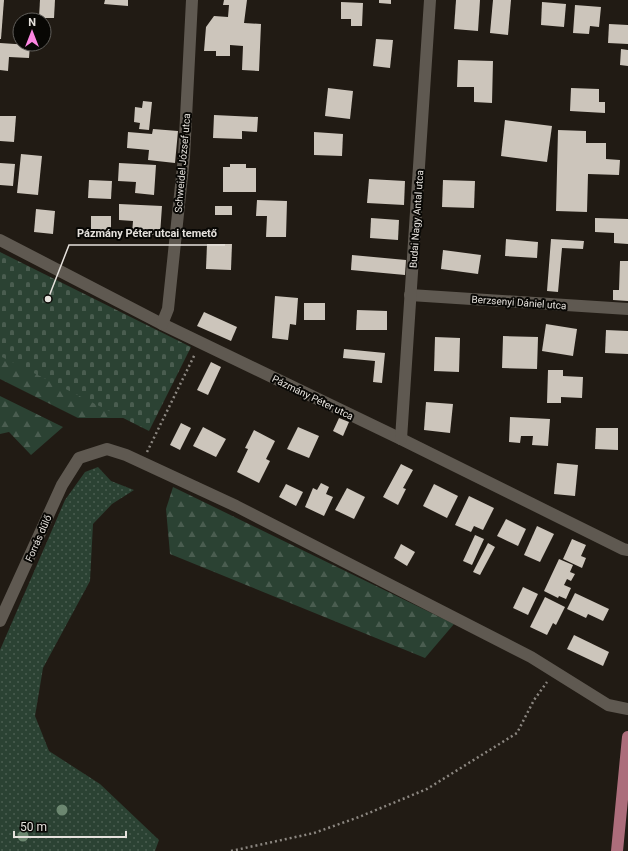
<svg xmlns="http://www.w3.org/2000/svg" width="628" height="851" viewBox="0 0 628 851" font-family="Roboto,sans-serif">
  <style>
    .green { fill: url(#green-dots) }
    .forest { fill: url(#forest-firs) }
    .cemetery { fill: url(#cemetery-stones) }
    .building { fill: #ccc5bb }
    .lines { fill: none; stroke-linecap: round; stroke-linejoin: round }
    .path { stroke: #8c8781; stroke-width: 2.5; stroke-dasharray: 2 3; stroke-linecap: butt }
    .minor { stroke: #5f5951; stroke-width: 12 }
    .primary { stroke: #ac6d7b; stroke-width: 12 }
    .tree { fill: #6c8770 }
    .labels { text-anchor: middle; stroke-width: 4; stroke-linejoin: round; paint-order: stroke }
    .street-label { font-size: 10px; fill: #e5e1dc; stroke: #080704 }
    .leader { fill: none; stroke: #e5e1dc; stroke-width: 1.5 }
    .callout-dot { fill: #e5e1dc; stroke: #080704; stroke-width: 1.5 }
    .callout-label { font-size: 11px; text-anchor: middle; font-weight: bold; fill: #e5e1dc; stroke: #080704; stroke-width: 4; stroke-linejoin: round; paint-order: stroke }
  </style>
  <defs>
    <pattern id="green-dots" width="8" height="8" patternUnits="userSpaceOnUse"><rect width="8" height="8" fill="#2b4233"/><path d="M2 2h.1M6 6h.1" fill="none" stroke="#4a5d50" stroke-width="1.8" stroke-linecap="round"/></pattern>
    <pattern id="forest-firs" width="22" height="20" patternUnits="userSpaceOnUse"><rect width="22" height="20" fill="#2b4233"/><path d="M5 1l3.5 6h-7zM16 11l3.5 6h-7z" fill="#4a5d50"/></pattern>
    <pattern id="cemetery-stones" width="16" height="16" patternUnits="userSpaceOnUse"><rect width="16" height="16" fill="#2b4233"/><path d="M2 7V4a2 2 0 0 1 4 0v3zM10 15v-3a2 2 0 0 1 4 0v3z" fill="#4a5d50"/></pattern>
  </defs>
  <rect width="100%" height="100%" fill="#211b14"/>
  <path class="green" d="M98,467l13,14 23,9 -22,14 -19,20 -3,57 -47,87 -8,48 14,35 51,33 59,56 -4,11h-155v-201l65,-150 20,-28z"/>
  <g class="forest">
    <path d="M0,298l145,120h-67l-78,-39z"/>
    <path d="M0,396l63,31 -32,28 -22,-23 -9,2z"/>
    <path d="M173,487l281,137 -29,34 -255,-104 -4,-45z"/>
  </g>
  <path class="cemetery" d="M0,252l191,95 -42,84 -149,-75z"/>
  <g class="building">
    <path d="M0,0h4l-3,39h-1z"/>
    <path d="M40,0h15l-1,18h-15z"/>
    <path d="M105,0h23v6l-24,-2z"/>
    <path d="M224,0h23l-3,23 17,1 -2,47 -17,-1 1,-24 -13,-1v11h-14v-5h-12l2,-24 8,-11 14,1 1,-12h-6z"/>
    <path d="M379,0h12v4l-12,-1z"/>
    <path d="M456,0h24l-2,31 -24,-2z"/>
    <path d="M493,0h18l-3,35 -18,-2z"/>
    <path d="M341,2l22,1 -1,23h-11v-7h-10z"/>
    <path d="M542,2l24,2 -2,23 -23,-2z"/>
    <path d="M575,5l26,2 -2,20 -9,-1 -1,8 -16,-1z"/>
    <path d="M609,24l19,1v19l-20,-1z"/>
    <path d="M376,39l17,1 -3,28 -17,-2z"/>
    <path d="M0,43l30,2 -1,13 -20,-1 -1,14 -8,-1z"/>
    <path d="M621,49l7,1v16l-8,-1z"/>
    <path d="M458,60l35,1 -1,42 -18,-1v-15h-17z"/>
    <path d="M328,88l25,3 -3,28 -25,-3z"/>
    <path d="M571,88l28,1v13h6v11l-35,-2z"/>
    <path d="M143,101l9,1 -3,28 -10,-1 1,-6 -6,-1 1,-15 7,1z"/>
    <path d="M214,115l44,2 -1,15 -15,-1v8l-29,-1z"/>
    <path d="M0,116h16l-2,26 -14,-1z"/>
    <path d="M505,120l47,6 -5,36 -46,-6z"/>
    <path d="M153,129l25,2 -3,32 -27,-3 1,-10 -22,-2 1,-16 24,2z"/>
    <path d="M558,130l28,1v12h20v16l14,1 -1,15 -31,-1 -1,38 -31,-1z"/>
    <path d="M314,132l29,2 -1,22 -28,-1z"/>
    <path d="M21,154l21,2 -4,39 -21,-2z"/>
    <path d="M0,163l15,1 -2,22 -13,-1z"/>
    <path d="M119,163l37,2 -2,30 -19,-2 1,-11 -18,-1z"/>
    <path d="M230,164h16v4h10v24h-33v-25h7z"/>
    <path d="M369,179l36,2 -1,24 -37,-2z"/>
    <path d="M89,180l23,1 -1,18 -23,-1z"/>
    <path d="M443,180l32,1 -1,27 -32,-1z"/>
    <path d="M257,200l30,1 -1,36h-20l1,-21h-11z"/>
    <path d="M119,204l43,2 -2,29 -28,-1 1,-13 -14,-1z"/>
    <rect x="215" y="206" width="17" height="9"/>
    <path d="M36,209l19,2 -2,23 -19,-2z"/>
    <path d="M91,216h20v21l-20,-1z"/>
    <path d="M371,218l28,2 -1,20 -28,-2z"/>
    <path d="M595,218l33,1v25l-14,-1v-10l-19,-1z"/>
    <path d="M506,239l32,3 -1,16 -32,-2z"/>
    <path d="M551,239l33,2 -1,8 -21,-1 -4,44 -11,-1z"/>
    <path d="M207,244h25l-1,26 -25,-1z"/>
    <path d="M443,250l38,5 -3,19 -37,-5z"/>
    <path d="M352,255l54,5 -1,15 -54,-5z"/>
    <path d="M620,261h8v40l-15,-1v-10h6z"/>
    <path d="M275,296l23,2 -2,27 -6,-1 -2,16 -16,-2z"/>
    <rect x="304" y="303" width="21" height="17"/>
    <path d="M357,310l30,1v19h-31z"/>
    <path d="M204,312l33,15 -6,14 -34,-15z"/>
    <path d="M546,324l31,5 -4,27 -31,-5z"/>
    <path d="M606,330l22,1v23l-23,-1z"/>
    <path d="M503,336l35,1 -1,32 -35,-1z"/>
    <path d="M435,337l25,1 -1,34 -25,-1z"/>
    <path d="M344,349l41,4 -3,30 -9,-1 2,-21 -32,-3z"/>
    <path d="M211,362l10,5 -13,28 -11,-5z"/>
    <path d="M548,370h15v6l20,1 -1,21 -21,-1v6h-14z"/>
    <path d="M426,402l27,2 -3,29 -26,-3z"/>
    <path d="M510,417l40,2 -2,27 -16,-1 1,-9h-12l-1,7 -11,-1z"/>
    <path d="M339,418l10,4 -6,14 -10,-5z"/>
    <path d="M181,423l10,5 -11,22 -10,-5z"/>
    <path d="M203,427l23,12 -10,18 -23,-11z"/>
    <path d="M298,427l21,9 -10,22 -22,-9z"/>
    <path d="M596,428h22v22l-23,-1z"/>
    <path d="M254,430l21,11 -9,18 4,2 -11,22 -22,-11 11,-23 -3,-1z"/>
    <path d="M557,463l21,2 -3,31 -21,-2z"/>
    <path d="M401,464l12,6 -10,18 3,1 -8,16 -15,-8z"/>
    <path d="M321,483l8,4 -3,7 7,3 -9,19 -19,-9 8,-19 4,2z"/>
    <path d="M286,484l17,8 -7,14 -17,-9z"/>
    <path d="M434,484l24,12 -11,22 -24,-12z"/>
    <path d="M347,488l18,9 -11,22 -19,-9z"/>
    <path d="M469,496l25,12 -11,22 -9,-4 -3,6 -16,-7z"/>
    <path d="M506,519l20,10 -8,17 -21,-10z"/>
    <path d="M537,526l17,8 -14,28 -16,-7z"/>
    <path d="M475,535l9,4 -12,26 -9,-4z"/>
    <path d="M572,539l14,6 -5,11 5,2 -4,10 -19,-9z"/>
    <path d="M488,543l7,4 -15,28 -7,-3z"/>
    <path d="M401,544l14,8 -8,14 -13,-8z"/>
    <path d="M559,559l14,6 -3,7 5,2 -4,7 -4,-2 -3,6 7,3 -5,11 -7,-3 -1,2 -14,-7z"/>
    <path d="M523,587l15,7 -10,21 -15,-7z"/>
    <path d="M575,593l34,16 -6,12 -15,-7 -2,4 -19,-9z"/>
    <path d="M545,597l20,10 -9,18 -3,-2 -6,12 -17,-8z"/>
    <path d="M574,635l35,17 -6,14 -36,-17z"/>
  </g>
  <g class="lines">
    <g class="path">
      <path d="M147,452l48,-98"/>
      <path d="M231,851l83,-18 45,-16 68,-28 90,-56 17,-33 13,-18"/>
    </g>
    <g class="minor">
      <path d="M0,240l162,84 239,115 222,110 5,1"/>
      <path d="M410,295l218,14"/>
      <path d="M162,324l6,-15 16,-152 8,-157"/>
      <path d="M401,439l29,-439"/>
      <path d="M0,621l62,-136 17,-27 28,-9 19,6 110,51 295,151 77,48 20,4"/>
    </g>
    <path class="primary" d="M617,851l11,-114"/>
  </g>
  <g class="tree">
    <circle cx="62" cy="810" r="5.5"/>
    <circle cx="23" cy="836" r="5.5"/>
  </g>
  <g class="labels">
    <g class="street-label">
      <text transform="translate(182 163) rotate(-85)" y="4">Schweidel József utca</text>
      <text transform="translate(416 219) rotate(-86)" y="4">Budai Nagy Antal utca</text>
      <text transform="translate(519 302) rotate(4)" y="4">Berzsenyi Dániel utca</text>
      <text transform="translate(313 397) rotate(26)" y="4">Pázmány Péter utca</text>
      <text transform="translate(38 538) rotate(-66)" y="4">Forrás dűlő</text>
    </g>
  </g>
  <path class="leader" d="M48 299L69 245H225"/>
  <circle class="callout-dot" cx="48" cy="299" r="4"/>
  <g class="callout-label">
    <text x="147" y="237">Pázmány Péter utcai temető</text>
  </g>
  <g transform="translate(32 32)"><circle r="19" fill="#080704" stroke="#605e5a"/>
  <path d="M0-3L7 15L0 10L-7 15Z" fill="#fd86e2"/>
  <text y="-6" font-size="11" font-weight="bold" text-anchor="middle" fill="#e5e1dc">N</text>
  </g>
  <path d="M14 831v6h112v-6" fill="none" stroke="#e5e1dc" stroke-width="2"/>
  <text x="20" y="831" font-size="12" fill="#e5e1dc" stroke="#080704" stroke-width="3" paint-order="stroke">50 m</text>
</svg>
